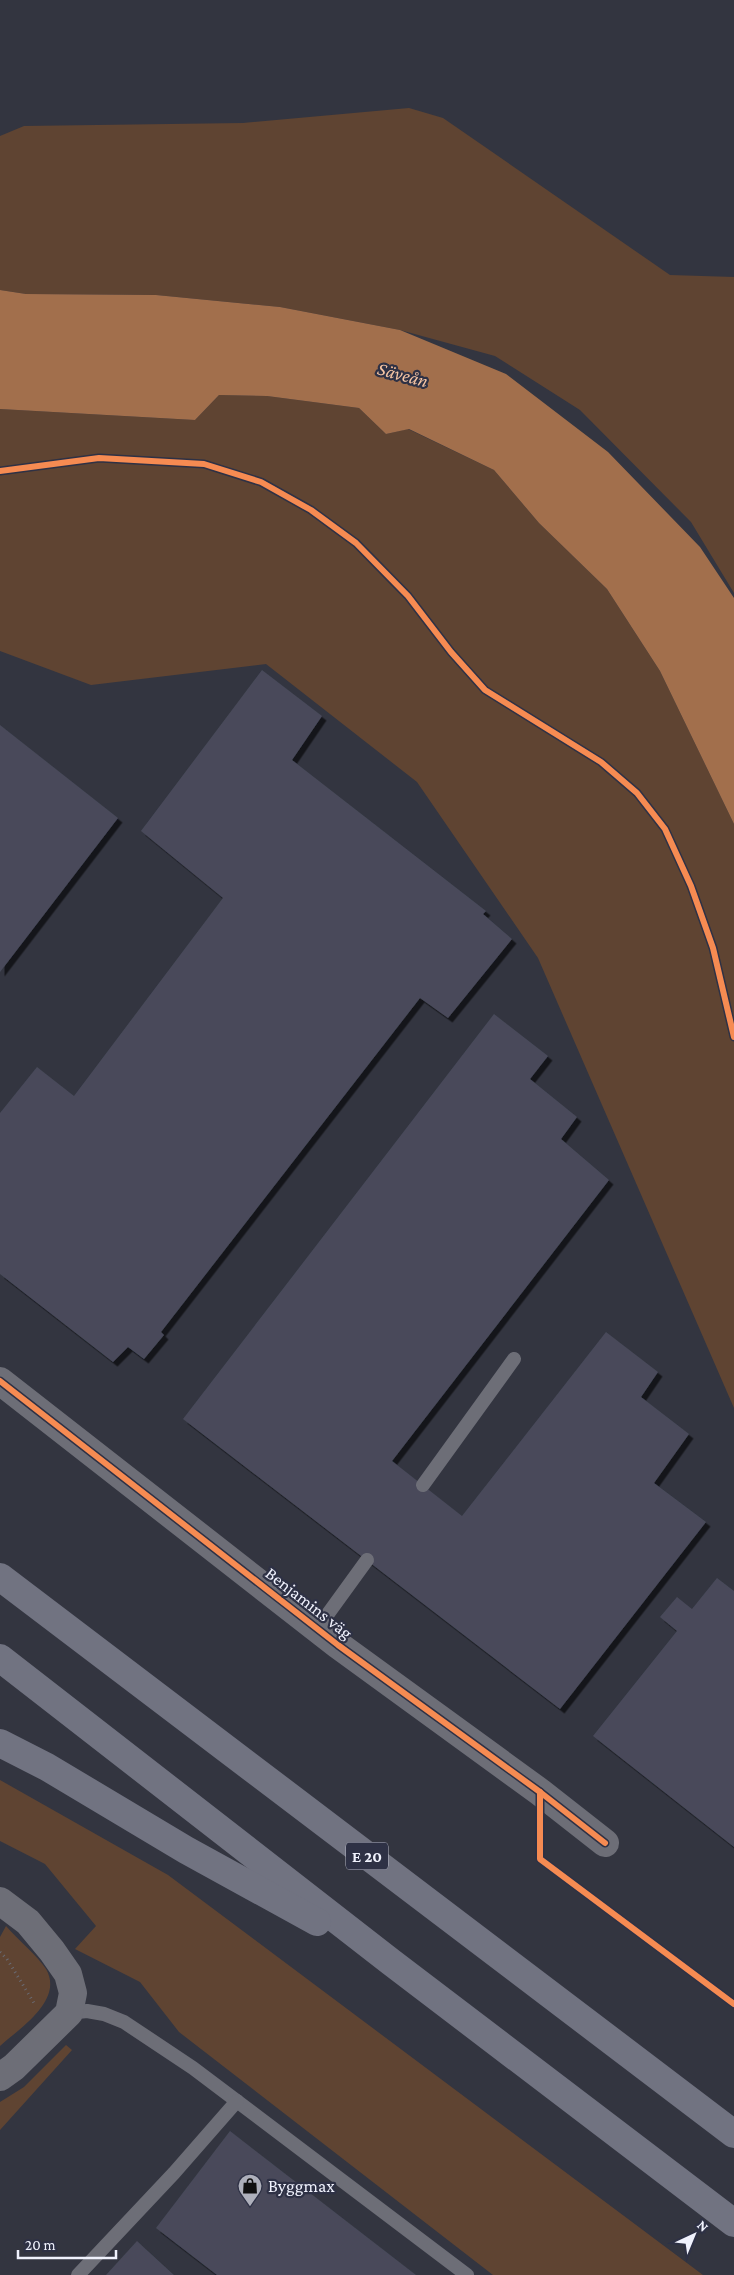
<svg xmlns="http://www.w3.org/2000/svg" width="734" height="2275" viewBox="0 0 734 2275" font-family="'Crimson Pro',serif">
  <style>
    .green { fill: #5f4432 }
    .water { fill: #a26f4c }
    .building { fill: #484a5a; filter: url(#shadow) }
    .lines { fill: none; stroke-linecap: round; stroke-linejoin: round }
    .path { stroke: #6a6b73; stroke-width: 3; stroke-dasharray: 1 4; stroke-linecap: butt }
    .lane { stroke: #6d6e77; stroke-width: 14 }
    .street { stroke: #6d6e77; stroke-width: 28 }
    .highway { stroke: #717381; stroke-width: 28 }
    .cycleway-casing { stroke: #2e3145; stroke-width: 9 }
    .cycleway { stroke: #f68b52; stroke-width: 6 }
    .labels { text-anchor: middle; stroke-width: 4.5; stroke-linejoin: round; paint-order: stroke }
    .shield { fill: #2e3145; stroke: #b6b8c6; stroke-width: 1 }
    .shield-label { font-size: 16px; font-weight: bold; fill: #f0f2fd }
    .street-label { font-size: 18px; fill: #f0f2fd; stroke: #2e3145 }
    .poi-label { font-size: 18px; fill: #f0f2fd; stroke: #2e3145; text-anchor: start }
    .water-label { font-size: 19px; font-style: italic; fill: #f6c5a4; stroke: #2e3145 }
  </style>
  <defs>
    <filter id="shadow"><feDropShadow dx="4.5" dy="4.5" stdDeviation="0" flood-color="#0009"/></filter>
  </defs>
  <rect width="100%" height="100%" fill="#333540"/>
  <g class="green">
    <path d="M409,108l34,10 227,157 64,2v316l-43,-71 -111,-112 -85,-54 -95,-26 -120,-23 -124,-12 -130,-1 -26,-4v-154l24,-10 219,-3z"/>
    <path d="M219,395l48,1 92,12 27,26 22,-5 86,41 45,53 68,66 53,82 74,153v584l-196,-450 -121,-176 -151,-118 -175,21 -91,-34v-242l195,11z"/>
    <path d="M0,1780l168,95 535,400h-210l-314,-243 -39,-50 -65,-33 21,-23 -51,-62 -45,-23z"/>
    <path d="M6,1926c11,13 31,29 40,43 18,31 -26,59 -46,77v-109z"/>
    <path d="M66,2045l6,5 -72,80v-28l24,-15z"/>
  </g>
  <path class="water" d="M0,290l26,4 130,1 124,12 120,23 106,44 102,78 92,95 34,51v226l-74,-153 -53,-82 -68,-66 -45,-53 -85,-41 -23,5 -27,-26 -92,-12 -48,-1 -24,25 -195,-11z"/>
  <g class="building">
    <path d="M262,670l60,46 -30,44 194,151 -3,3 29,25 -64,79 -28,-20 -259,334 3,3 -20,24 -16,-12 -15,15 -113,-88v-161l37,-46 37,29 149,-198 -82,-67z"/>
    <path d="M0,725l118,93 -118,154z"/>
    <path d="M494,1014l54,42 -18,23 47,38 -16,22 48,41 -217,281 70,55 144,-184 52,40 -17,25 48,37 -35,49 52,39 -146,187 -377,-290z"/>
    <path d="M717,1578l17,13v256l-141,-111 84,-105 -17,-14 17,-20 15,12z"/>
    <path d="M230,2131l186,144h-199l-61,-47z"/>
    <path d="M137,2241l37,34h-68z"/>
  </g>
  <g class="lines">
    <path class="path" d="M0,1952l7,7 27,44"/>
    <g class="lane">
      <path d="M423,1485l91,-126"/>
      <path d="M317,1629l50,-69"/>
      <path d="M69,2013l18,-2 17,3 20,8 69,46 274,207"/>
      <path d="M78,2275l96,-102 63,-72"/>
    </g>
    <g class="street">
      <path d="M0,1381l338,264 202,147 65,51"/>
      <path d="M0,1901l28,21 24,29 16,23 5,19 -4,20 -55,54 -14,10"/>
    </g>
    <g class="highway">
      <path d="M0,1577l734,557"/>
      <path d="M0,1658l391,304 343,261"/>
      <path d="M0,1743l47,24 139,83 131,72"/>
    </g>
    <defs>
      <g id="cycleway">
        <path d="M0,471l99,-13 105,6 57,18 50,28 45,33 52,53 43,56 34,38 116,72 36,31 28,36 26,57 22,62 21,89"/>
        <path d="M0,1381l338,264 202,147 65,51"/>
        <path d="M540,1792v67l194,145"/>
      </g>
    </defs>
    <use href="#cycleway" class="cycleway-casing"/>
    <use href="#cycleway" class="cycleway"/>
  </g>
  <defs>
    <symbol id="shop-pin" viewBox="-11 -11 22 30"><path d="M0 17L-7.5 6A9.5 9.5 0 1 1 7.5 6Z" fill="#aeb0bb" stroke="#2e3145"/><path d="M-5-2.5h2.3a2.7 3.5 0 0 1 5.4 0H5L5.5 6h-11ZM-1.5-2.5h3a1.5 2.3 0 0 0-3 0Z" fill="#111"/></symbol>
  </defs>
  <g fill-rule="evenodd">
    <use href="#shop-pin" x="236" y="2172" width="28" height="38"/>
  </g>
  <g class="labels">
    <rect class="shield" x="346" y="1842.5" width="42" height="27" rx="4"/>
    <g class="shield-label">
      <text x="367" y="1862">E 20</text>
    </g>
    <g class="street-label">
      <text transform="translate(309 1603) rotate(38)" y="6">Benjamins väg</text>
    </g>
    <g class="poi-label">
      <text x="268" y="2192">Byggmax</text>
    </g>
    <g class="water-label">
      <text transform="translate(403 374) rotate(15)" y="7">Säveån</text>
    </g>
  </g>
  <g transform="translate(694 2235) rotate(44)" stroke="#2e3145" stroke-width="4" paint-order="stroke">
  <path d="M0-4L9 19L0 12L-9 19Z" fill="#f0f2fd"/>
  <text y="-8" font-size="14" font-weight="bold" text-anchor="middle" fill="#f0f2fd">N</text>
  </g>
  <path d="M18 2250v8h98v-8" fill="none" stroke="#f0f2fd" stroke-width="2.5"/>
  <text x="25" y="2250" font-size="15" fill="#f0f2fd" stroke="#2e3145" stroke-width="4" paint-order="stroke">20 m</text>
</svg>
